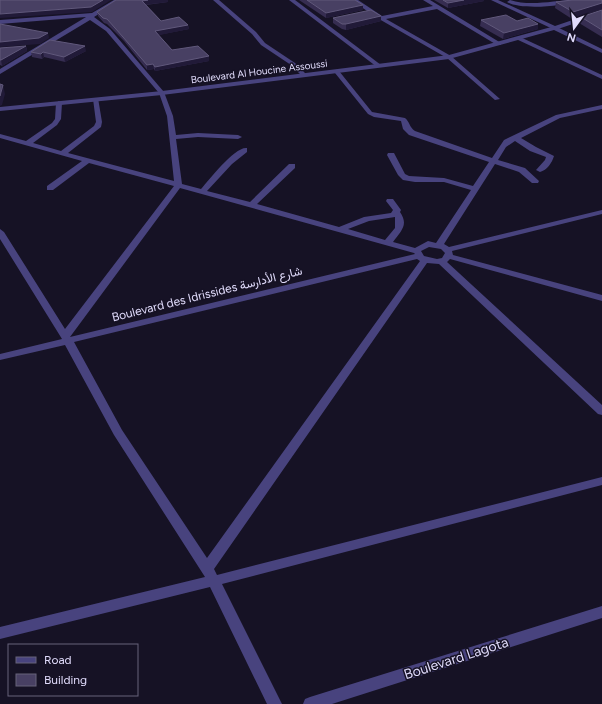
<svg xmlns="http://www.w3.org/2000/svg" width="602" height="704" viewBox="0 0 602 704" font-family="Figtree,Vazirmatn,sans-serif">
  <style>
    .lines { fill: none; stroke-linecap: round; stroke-linejoin: round }
    .minor { fill: #48437e; fill-rule: evenodd }
    .tertiary { fill: #48437e; fill-rule: evenodd }
    .wall { fill: #362d51 }
    .shaded-wall { fill: #211a38 }
    .building { fill: #484063; stroke: #60587b }
    .labels { text-anchor: middle; stroke-width: 3; stroke-linejoin: round; paint-order: stroke }
    .far-street-label { font-size: 10px; fill: #e0dbfb; stroke: #161225 }
    .street-label { font-size: 12px; fill: #e0dbfb; stroke: #161225 }
    .near-street-label { font-size: 14px; fill: #e0dbfb; stroke: #161225 }
  </style>
  <rect width="100%" height="100%" fill="#161225"/>
  <g class="lines">
    <g class="minor">
      <path d="M114,0h7l-27,17 16,12 54,63 9,24 3,19 22,-2 40,2 4,2 -4,2 -40,-2 -22,2 6,45 19,5c8,-9 34,-43 46,-41v4l-15,12 -25,27 43,11 39,-38h6v4l-38,36 82,23 25,-10 27,-4 2,-3 -7,-9 1,-2h6l8,11 -1,2c9,13 1,19 -7,30l22,6 13,-7 8,2 35,-53 -27,-8h-29l-12,-2 -5,-5 -11,-20 1,-2h6l11,21 4,2 35,2 29,8 16,-24 -80,-27 -6,-6 -2,-8 -27,-4 -6,-3 -33,-41v-2h4l33,41 33,6c5,4 4,9 10,13l77,27 12,-18 52,-25 46,-10v4l-42,9 -39,20 15,9 18,9c-2,7 -7,14 -14,16l-4,-2 9,-10 1,-3 -16,-6 -15,-10 -9,6 -8,13 27,8 14,13 -1,2h-6l-13,-11 -24,-8 -51,80 5,3 153,-37v4l-150,37 1,4 149,40v6l-152,-42 -3,3 155,143v10l-4,-1 -159,-150 -12,-1 -213,306 3,6 385,-98v8l-380,99 60,120h-15l-57,-117 -210,52v-12l205,-50 -91,-142 -49,-90 -65,15v-6l62,-15 -62,-100v-10l4,3 61,97 109,-143 -85,-23 -36,27h-6v-4l35,-25 -82,-23v-4l26,7 26,-18 3,-4 1,-16 3,-2 3,2 -1,16 -4,6 -24,18 28,8 33,-25 2,-4 -3,-23 5,-1 4,24 -1,5 -33,26 106,28 -7,-65 -8,-23 -53,-62 -16,-11 -90,54v-5l86,-52 -86,7v-4l92,-7zM180,188l234,65 1,1 -345,83zM395,217v11l-10,12 -37,-11 21,-8zM429,247l12,2 4,4 -3,5 -5,1 -13,-3 -3,-5zM417,259l3,2 -213,297 -85,-128 -48,-88z"/>
      <path d="M213,0h6l37,32 9,11 30,20 11,11v2h-4l-11,-11 -30,-20 -9,-11z"/>
      <path d="M289,0h6l86,65v2h-4z"/>
      <path d="M351,0h7l24,16 51,-10 -10,-6h7l71,43v2h-4l-60,-36 -51,10 65,37 49,43 -5,1 -48,-42 -68,-39z"/>
      <path d="M491,0h7l57,26 47,-16v4l-47,16z"/>
      <path d="M510,0c22,7 43,0 66,0 -12,7 -57,10 -69,2z"/>
      <path d="M516,37h4l82,38v4l-86,-40z"/>
      <path d="M602,606v12l-270,86h-29l2,-5 5,-2z"/>
    </g>
    <path class="tertiary" d="M555,26l47,23v4l-48,-23 -105,29 -287,36 -162,16v-4l162,-16 287,-36z"/>
  </g>
  <g class="wall">
    <path d="M116,0l52,2 -22,3 15,16 27,4 1,4 -31,6 14,15 37,11 -54,10 -1,-2 -7,1 -23,-29 -17,-17 -3,-1 -6,-7 -1,-4z"/>
    <path d="M299,0h56l8,10 -37,8z"/>
    <path d="M434,0h50v1l-36,7z"/>
    <path d="M602,0v9l-30,10 -17,-11 1,-6z"/>
    <path d="M602,10v27l-23,-14 2,-6z"/>
    <path d="M333,18l48,3 -35,9 -4,-1 -9,-6z"/>
    <path d="M481,20l36,1 21,8 -35,10 -23,-13z"/>
    <path d="M26,46l1,5 -25,15 -2,-1v-17z"/>
    <path d="M86,51l-21,11 -21,-5 -2,2 -10,-2 -1,-5z"/>
  </g>
  <g class="shaded-wall">
    <path d="M103,0h8l-19,12 -92,6v-4z"/>
    <path d="M148,0h20v2l-25,3 -1,-4z"/>
    <path d="M464,0h20v1l-36,7v-5z"/>
    <path d="M602,3v6l-30,10 1,-7z"/>
    <path d="M363,5v5l-37,8v-5z"/>
    <path d="M381,16v5l-35,9v-6z"/>
    <path d="M538,24v5l-35,10 1,-6z"/>
    <path d="M188,25l1,4 -34,7v-5z"/>
    <path d="M48,33l1,5 -9,6 -40,3v-5z"/>
    <path d="M26,46l1,5 -25,15 -1,-6z"/>
    <path d="M85,46l1,5 -21,11 -1,-5z"/>
    <path d="M43,52l1,5 -2,2 -1,-5z"/>
    <path d="M209,56v5l-54,10v-4z"/>
    <path d="M153,64l1,5 -7,1v-5z"/>
    <path d="M3,85l2,9 -3,11 -2,1v-10z"/>
  </g>
  <g class="building">
    <path d="M0,0h103l-12,7 -91,7z"/>
    <path d="M116,0h32l-6,1 19,20 18,-4 9,8 -33,6 17,19 26,-4 11,10 -54,11 -2,-3 -6,1 -24,-28 -16,-18 -4,-1 -6,-6z"/>
    <path d="M307,0h48l8,5 -37,8z"/>
    <path d="M443,0h21l-16,3z"/>
    <path d="M572,0h30v3l-29,9 -17,-10z"/>
    <path d="M371,10l10,6 -35,8h-4l-9,-6z"/>
    <path d="M602,10v20l-21,-13z"/>
    <path d="M506,15l11,6 11,-3 10,6 -34,9 -23,-13z"/>
    <path d="M0,24l48,9 -9,5 -39,4z"/>
    <path d="M50,40l35,6 -21,11 -21,-5 -2,2 -10,-2z"/>
    <path d="M26,46l-25,14h-1v-12z"/>
    <path d="M0,84l3,1 -3,11z"/>
  </g>
  <g class="labels">
    <g class="far-street-label">
      <text transform="translate(259 71) rotate(-7)" y="4">Boulevard Al Houcine Assoussi</text>
    </g>
    <g class="street-label">
      <text transform="translate(207 294) rotate(-14)" y="4">Boulevard des Idrissides شارع الأدارسة</text>
    </g>
    <g class="near-street-label">
      <text transform="translate(456 658) rotate(-18)" y="5">Boulevard Lagota</text>
    </g>
  </g>
  <rect x="8" y="644" width="130" height="52" fill="#161225" stroke="#67627b"/>
  <rect x="16" y="657" width="20" height="6" fill="#48437e" stroke="#67627b"/>
  <text x="44" y="664" font-size="12" fill="#e0dbfb">Road</text>
  <rect x="16" y="674" width="20" height="12" fill="#484063" stroke="#67627b"/>
  <text x="44" y="684" font-size="12" fill="#e0dbfb">Building</text>
  <g transform="translate(574 28) rotate(195)" stroke="#161225" stroke-width="3" paint-order="stroke">
  <path d="M0-3L7 15L0 10L-7 15Z" fill="#e0dbfb"/>
  <text y="-6" font-size="11" font-weight="bold" text-anchor="middle" fill="#e0dbfb">N</text>
  </g>
</svg>
